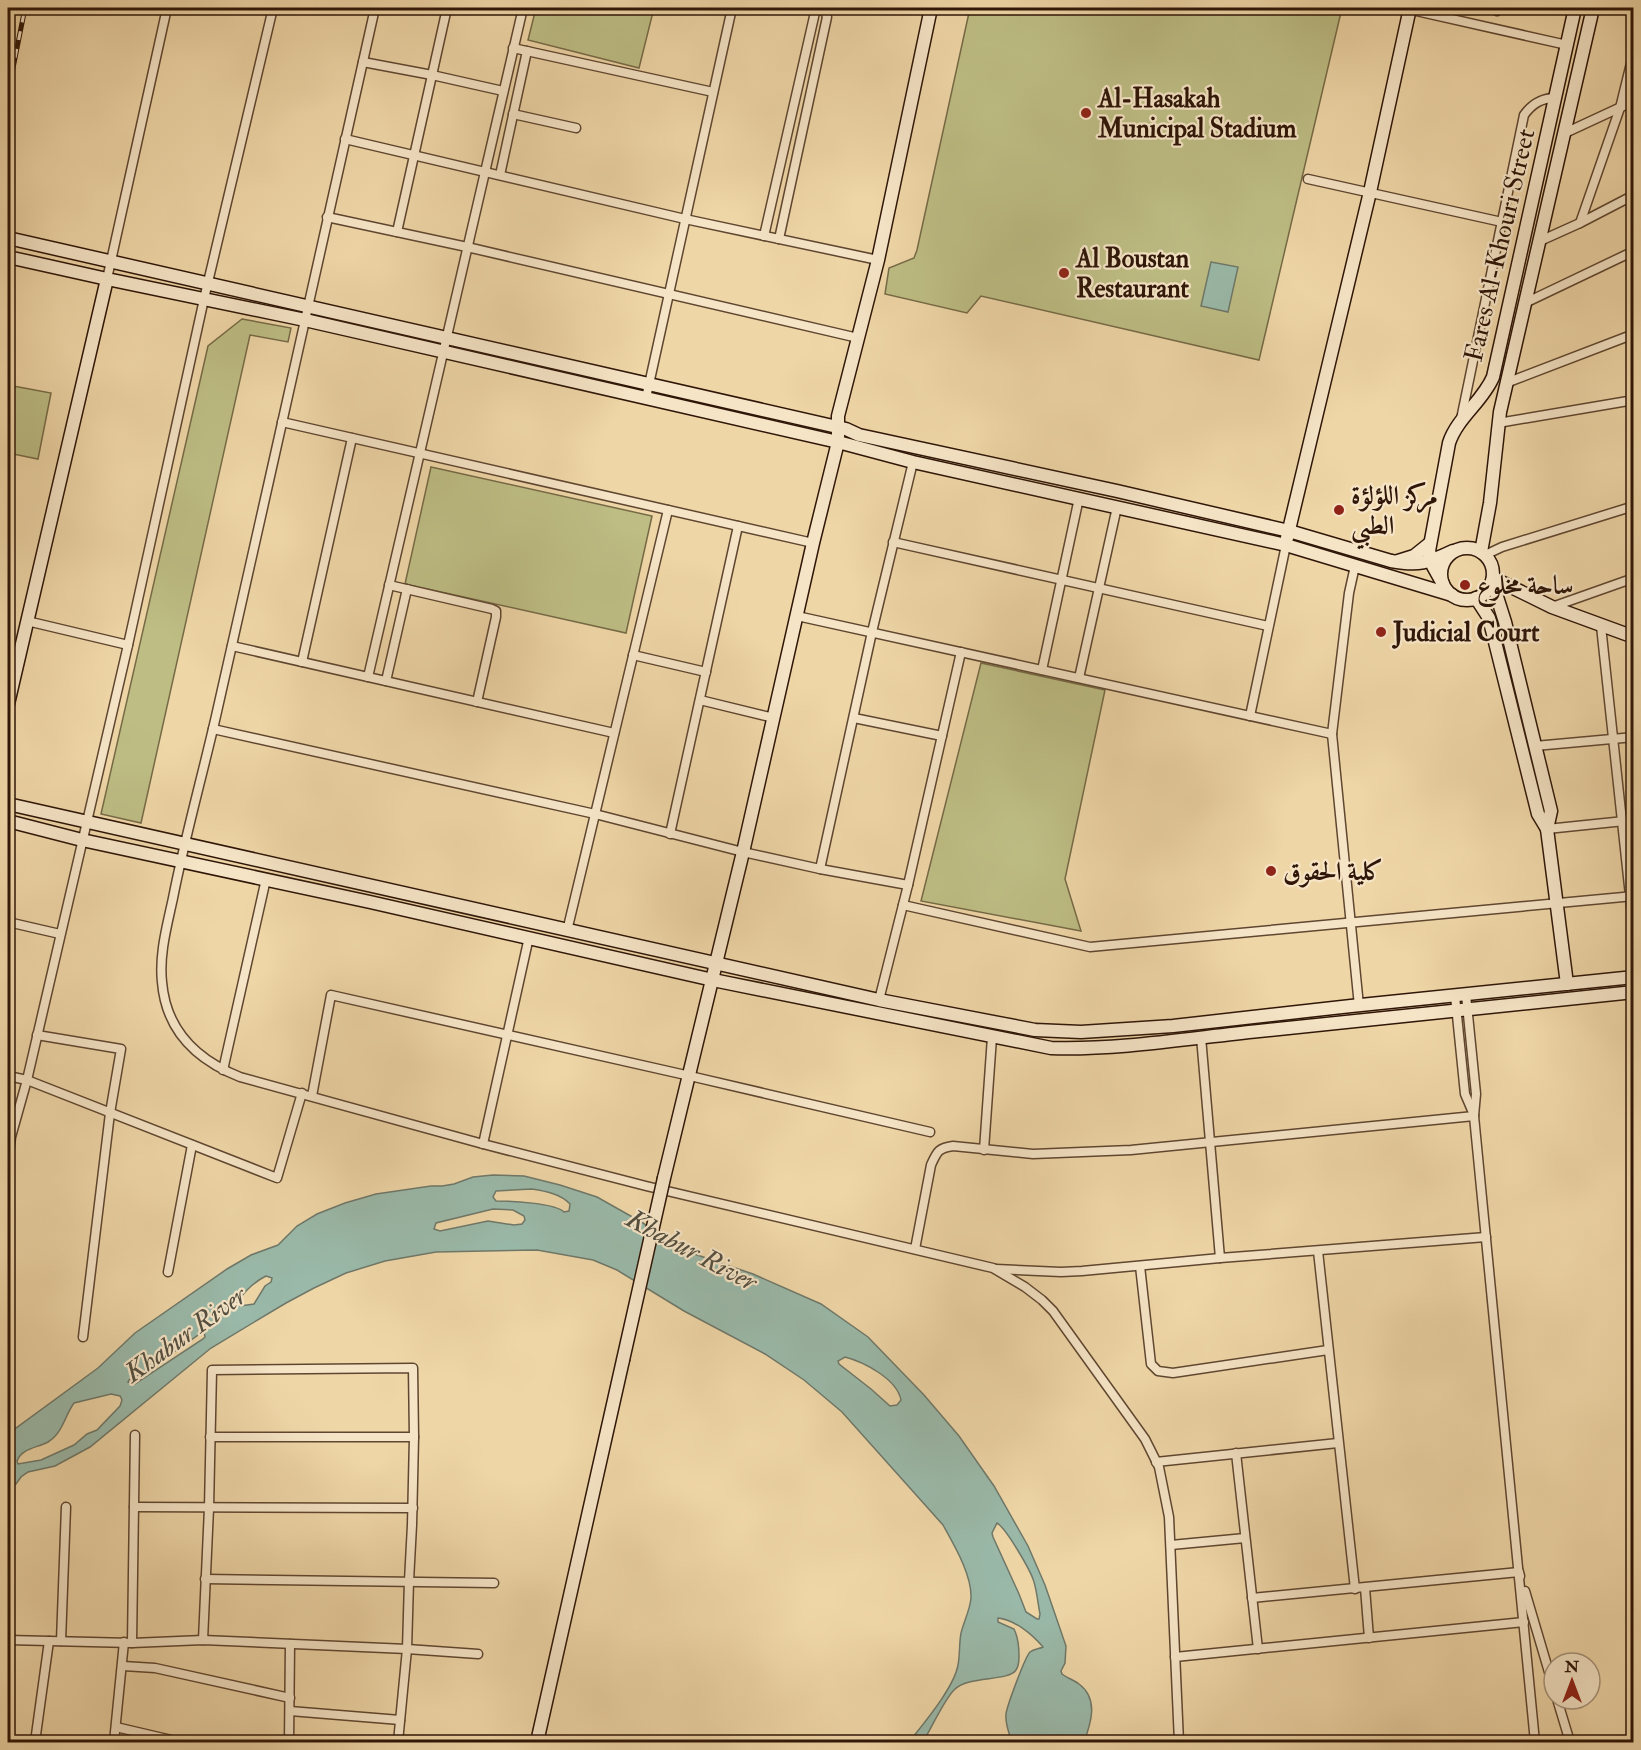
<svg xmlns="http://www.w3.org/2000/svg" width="1641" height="1750" viewBox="0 0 1641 1750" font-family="'IM FELL Double Pica',Amiri,serif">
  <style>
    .green { fill: #bdbd84; stroke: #766a46; stroke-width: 1.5 }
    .water { fill: #9ab9a9; stroke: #6f7869; stroke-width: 1.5; fill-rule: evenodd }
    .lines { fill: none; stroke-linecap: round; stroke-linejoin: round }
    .street-casing { stroke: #5f4630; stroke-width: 11 }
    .secondary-casing { stroke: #2f1608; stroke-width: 15 }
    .street { stroke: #f5e4c6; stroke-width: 8 }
    .secondary { stroke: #f5e4c6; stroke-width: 12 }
    .rail-casing { stroke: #2f1608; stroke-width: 5 }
    .rail { stroke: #f5e4c6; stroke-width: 3; stroke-dasharray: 9; stroke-linecap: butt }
    .secondary-bridge-casing { stroke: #2f1608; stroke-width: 15; stroke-linecap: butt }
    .secondary-bridge { stroke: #f5e4c6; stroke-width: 12 }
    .poi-dot { fill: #8f2418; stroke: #f5e4c6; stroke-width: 2 }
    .labels { text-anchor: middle; stroke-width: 4.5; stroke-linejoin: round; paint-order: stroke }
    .poi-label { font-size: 26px; font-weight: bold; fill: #2f1608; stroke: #f5e4c6; text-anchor: start }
    .street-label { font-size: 26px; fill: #2f1608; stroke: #f5e4c6 }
    .water-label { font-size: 27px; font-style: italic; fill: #544f40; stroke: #f5e4c6 }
  </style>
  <rect width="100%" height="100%" fill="#efd6a7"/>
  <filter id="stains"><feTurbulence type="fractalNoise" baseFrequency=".00333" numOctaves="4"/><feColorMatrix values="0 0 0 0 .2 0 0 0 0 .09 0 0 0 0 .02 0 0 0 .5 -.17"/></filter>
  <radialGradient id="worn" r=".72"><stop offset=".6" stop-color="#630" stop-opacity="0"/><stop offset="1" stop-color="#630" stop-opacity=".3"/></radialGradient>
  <g class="green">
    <path d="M536,8h118l-15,60 -111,-28z"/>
    <path d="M970,8h302l29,4 4,-4h37l-83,352 -278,-64 -14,17 -82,-19 4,-26 25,-10 3,-8z"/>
    <path d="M242,319l49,9 -3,14 -38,-7 -109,488 -40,-9 107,-468z"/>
    <path d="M8,385l43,8 -13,66 -30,-6z"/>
    <path d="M431,467l221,49 -26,117 -221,-49z"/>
    <path d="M981,663l124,27 -40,189 16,52 -160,-30z"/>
  </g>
  <g class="water">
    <path d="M1211,262l27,5 -10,45 -27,-6z"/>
    <path d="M493,1175l31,1 36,9 37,12 46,26 31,24 79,27 68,30 47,33 56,58 35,41 35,50 34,60 17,39 21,61 -1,17 -4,8 1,3c5,4 12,6 17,10 20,15 12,39 5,58h-72c-3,-9 -7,-18 -6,-28 1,-8 19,-57 24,-62 4,-3 9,-3 13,-5 -11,-13 -28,-27 -45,-29v4l16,7c4,8 5,18 5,27 0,5 0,10 -3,14 -8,12 -48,5 -62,20 -10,10 -23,39 -31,52h-14c14,-18 45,-54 49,-77 2,-10 1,-21 3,-32 3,-12 9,-23 10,-35 1,-23 -17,-53 -28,-73l-101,-113 -38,-32 -39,-26 -81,-43 -67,-41 -24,-10 -56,-10 -101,2 -51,9 -39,12 -32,15 -28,15 -75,45 -121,99 -35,19 -27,6 -7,5 -5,7 -8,6v-56l90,-66 37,-35 92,-64 24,-14 27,-10 19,-19 20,-12 28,-11 31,-9 55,-8h11l12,-2 19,-7zM532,1189c13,2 29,5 38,15l-1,7 -5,1c-9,-9 -53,-11 -68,-11l-3,-4 3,-6zM493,1209l20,1 11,6 1,4 -3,4 -8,1 -26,-4 -48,10 -6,-2 2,-6zM266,1276l6,2 -1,4 -6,4 -11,18 -14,2 -2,-5c7,-10 18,-20 28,-25zM204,1331l1,6 -2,2 -68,45 -7,-2 1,-2 19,-10zM845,1357c19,5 52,22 56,43l-4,5 -7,1 -19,-17 -32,-25 -1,-3zM111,1394l9,2 2,4 -2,6 -23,24 -10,4 -13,11 -33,15 -23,4 -1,-3c5,-13 20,-13 31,-19 15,-9 17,-27 26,-39zM997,1523c9,5 34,48 37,59 3,10 4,22 6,32l-1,5h-2l-11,-7 -7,-18 -26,-57 -1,-4z"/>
  </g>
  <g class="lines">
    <defs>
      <g id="street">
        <path d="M375,8c-52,236 -106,472 -159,708 -14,61 -31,121 -43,182 -6,28 -14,56 -11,84 4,49 35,78 78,95l243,67 163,42 347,82 32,19 17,13 11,11 92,128 14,28 10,50 10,225"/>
        <path d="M1403,8l164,37"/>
        <path d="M1497,11l1,-3"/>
        <path d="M513,48l200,44"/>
        <path d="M363,62l69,13 71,16"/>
        <path d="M513,114l63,14"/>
        <path d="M1565,133l69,-32"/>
        <path d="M345,139l340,80 193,41"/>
        <path d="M500,175l27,-124"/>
        <path d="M1308,179l194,43"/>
        <path d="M327,217l140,30 391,91"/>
        <path d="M1580,223l40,-115 14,-57"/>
        <path d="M397,232l50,-224"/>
        <path d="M764,236l52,-228"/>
        <path d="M779,239l48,-222 -3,-9"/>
        <path d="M1540,241l40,-18 54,-28"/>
        <path d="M107,279l60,-271"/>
        <path d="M1525,303l109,-52"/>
        <path d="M1506,383l128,-49"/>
        <path d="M646,398l86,-390"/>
        <path d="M1461,419l63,-304c8,-11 17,-17 31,-17"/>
        <path d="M282,422l531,121"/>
        <path d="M1498,423l136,-23"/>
        <path d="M893,542l375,84"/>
        <path d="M1485,555l17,-8 132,-41"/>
        <path d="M1355,566l-6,27 -17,141 27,272"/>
        <path d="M389,585l103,24 4,2v6l-19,85"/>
        <path d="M1552,607l82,-29"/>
        <path d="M797,616l535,118"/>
        <path d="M27,621l101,24"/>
        <path d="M1601,626l33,307"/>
        <path d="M232,646l382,87"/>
        <path d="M633,655l73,17"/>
        <path d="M302,662l50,-224"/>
        <path d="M1042,670l37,-172"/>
        <path d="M368,677l155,-669"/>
        <path d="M1079,678l38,-171"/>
        <path d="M386,681l21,-92"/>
        <path d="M700,700l74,18"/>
        <path d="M1250,716l36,-171"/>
        <path d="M854,718l88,18"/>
        <path d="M213,729l382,85 148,38 77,17 88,16"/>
        <path d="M1535,746l99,-9"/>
        <path d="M1547,829l87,-9"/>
        <path d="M670,834l68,-308"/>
        <path d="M820,869l52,-237 41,-170"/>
        <path d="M903,905l187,42 544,-51"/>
        <path d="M8,922l52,12"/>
        <path d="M567,931l101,-421"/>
        <path d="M1466,995l10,99 -2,22 61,626"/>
        <path d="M1455,996l10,98 9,21"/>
        <path d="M879,1000l29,-115 53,-233"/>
        <path d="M37,1035l84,14 -11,64 -27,224"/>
        <path d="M1201,1037l19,221"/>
        <path d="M223,1070l43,-191"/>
        <path d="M8,1076l19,4 250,98 25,-85"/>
        <path d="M312,1096l19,-101 359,81 240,56"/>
        <path d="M483,1144l46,-207"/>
        <path d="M984,1150l8,-113"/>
        <path d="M8,1162l3,-25 16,-57 101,-435 76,-346 69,-291"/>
        <path d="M915,1249l16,-84c6,-13 7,-17 22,-19l80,8 98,-4 343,-34"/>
        <path d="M1318,1251l37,338"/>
        <path d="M1140,1266l11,98 7,7 15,2 155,-23"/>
        <path d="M996,1269l65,3 21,-1 138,-13 266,-21"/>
        <path d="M168,1272l24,-127"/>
        <path d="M210,1437h204"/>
        <path d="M1236,1453l22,196"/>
        <path d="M1156,1462l182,-19"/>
        <path d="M134,1507l279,1"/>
        <path d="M1171,1545l74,-7"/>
        <path d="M205,1579l289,4"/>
        <path d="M1365,1588l4,50"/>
        <path d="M1525,1591l29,98"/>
        <path d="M1252,1598l267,-26 1,4"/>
        <path d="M8,1640l124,3 71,-3 204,9 71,5"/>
        <path d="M203,1640l6,-132 3,-138 201,-2 1,69 -2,88 -3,56 -2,68 -9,93"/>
        <path d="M61,1641l5,-134"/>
        <path d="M132,1643l3,-208"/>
        <path d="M1175,1657l349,-35"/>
        <path d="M123,1666l32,2 135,30"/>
        <path d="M1557,1699l13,43"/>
        <path d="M290,1711l110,9"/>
        <path d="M116,1727l64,15"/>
        <path d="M35,1742l14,-101"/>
        <path d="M114,1742l10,-100"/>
        <path d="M289,1742l1,-98"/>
      </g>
      <g id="secondary">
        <path d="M8,238l838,191 13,6 258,56 172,40 102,30c28,5 37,2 62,-10"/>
        <path d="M8,257l99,22 198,41 533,122 75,20 373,83 166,50"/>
        <path d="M1287,538l83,-346 40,-184"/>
        <circle cx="1467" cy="574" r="26"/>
        <path d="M1481,552l9,-49 10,-91 93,-404"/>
        <path d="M1398,561l16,-5 15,-12"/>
        <path d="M1493,578l59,29 82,30"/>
        <path d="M1492,581l13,41 46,189 -4,18 20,155"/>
        <path d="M1443,584l-10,-18 -4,-15 20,-108c8,-25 34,-42 44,-66l82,-369"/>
        <path d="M1476,598l13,20 49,196 9,15"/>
        <path d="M8,704l99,-425"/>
        <path d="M8,804l871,196 156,30 46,2 92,-6 178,-20 283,-29"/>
        <path d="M8,821l74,19 288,62 343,78 338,68c69,2 139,-10 208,-17 125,-12 250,-25 375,-39"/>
        <path d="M664,1178l79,-326 70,-309 25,-101v-26l40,-156 53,-252"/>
        <path d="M537,1742l86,-382"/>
      </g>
    </defs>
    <use href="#street" class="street-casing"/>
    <use href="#secondary" class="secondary-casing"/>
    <use href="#street" class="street"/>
    <use href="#secondary" class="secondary"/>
    <defs>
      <path id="rail" d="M8,93l17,-85"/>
    </defs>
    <use href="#rail" class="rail-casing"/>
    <use href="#rail" class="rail"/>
    <defs>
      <path id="secondary-bridge" d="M623,1360l41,-182"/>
    </defs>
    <use href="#secondary-bridge" class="secondary-bridge-casing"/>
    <use href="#secondary-bridge" class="secondary-bridge"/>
  </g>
  <g class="poi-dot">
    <circle cx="1086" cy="113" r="6"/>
    <circle cx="1064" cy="273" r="6"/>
    <circle cx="1339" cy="510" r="6"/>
    <circle cx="1465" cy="585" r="6"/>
    <circle cx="1381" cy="632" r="6"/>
    <circle cx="1271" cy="871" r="6"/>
  </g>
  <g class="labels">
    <g class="poi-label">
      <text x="1098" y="107">Al-Hasakah<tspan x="1098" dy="30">Municipal Stadium</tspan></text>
      <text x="1076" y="267">Al Boustan<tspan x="1076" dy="30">Restaurant</tspan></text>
      <text x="1351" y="504">مركز اللؤلؤة<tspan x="1351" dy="30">الطبي</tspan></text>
      <text x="1477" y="594">ساحة مخلوع</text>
      <text x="1393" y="641">Judicial Court</text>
      <text x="1283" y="880">كلية الحقوق</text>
    </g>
    <g class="street-label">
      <text transform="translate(1499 245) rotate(-77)" y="9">Fares Al-Khouri Street</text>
    </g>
    <g class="water-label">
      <text transform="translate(692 1250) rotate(28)" y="9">Khabur River</text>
      <text transform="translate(185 1334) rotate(-36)" y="9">Khabur River</text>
    </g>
  </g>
  <rect width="1641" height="1750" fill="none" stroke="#efd6a7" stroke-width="30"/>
  <rect x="9" y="9" width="1623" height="1732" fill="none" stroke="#2f1608" stroke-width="3"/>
  <rect x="15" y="15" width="1611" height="1720" fill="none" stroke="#2f1608" stroke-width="1.5"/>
  <g transform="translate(1572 1681)"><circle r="28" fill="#f5e4c6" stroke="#a6927a" stroke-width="1.5"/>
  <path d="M0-4.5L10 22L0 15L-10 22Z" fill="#8f2418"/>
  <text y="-9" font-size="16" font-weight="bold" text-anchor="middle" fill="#2f1608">N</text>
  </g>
  <rect width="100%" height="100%" filter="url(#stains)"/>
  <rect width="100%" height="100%" fill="url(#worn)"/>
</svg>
